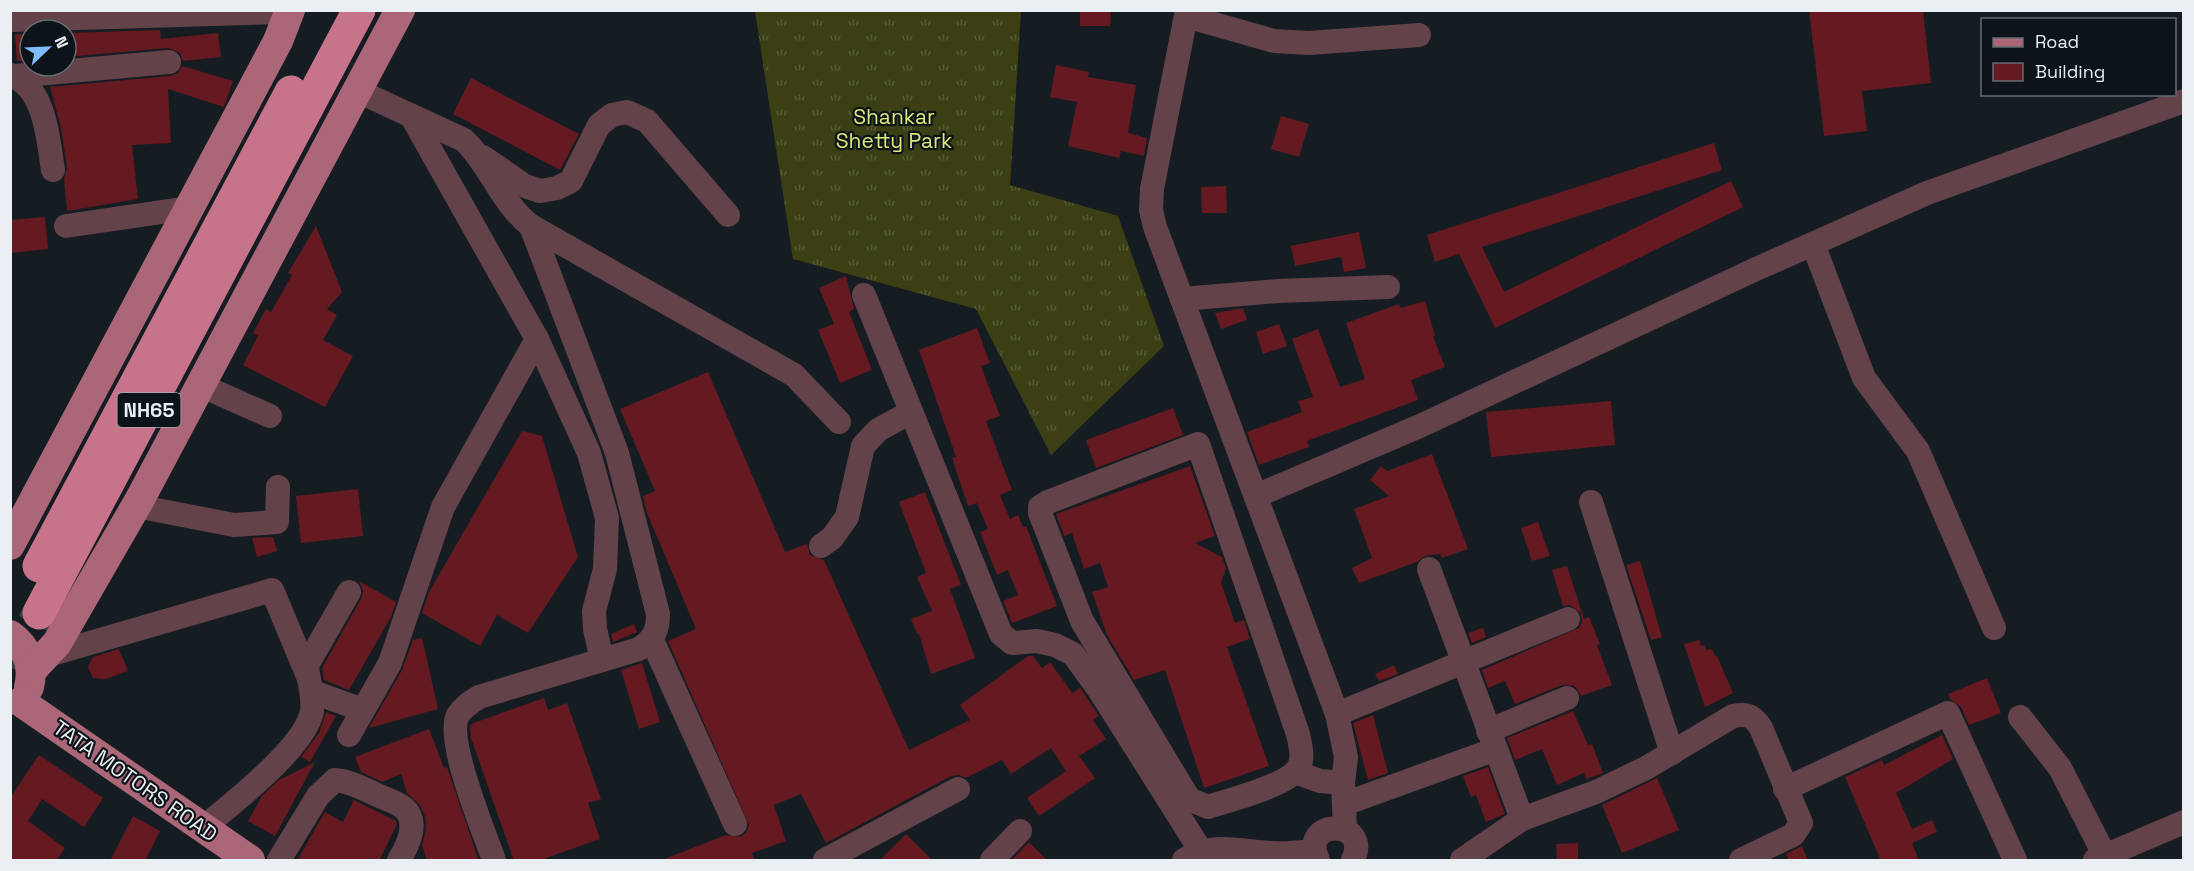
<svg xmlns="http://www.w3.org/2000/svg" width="2194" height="871" viewBox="0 0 2194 871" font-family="'Space Grotesk',sans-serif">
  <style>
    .grass { fill: url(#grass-tufts) }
    .building { fill: #651920 }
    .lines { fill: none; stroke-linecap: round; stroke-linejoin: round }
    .highway-tunnel { stroke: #353c42; stroke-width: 33; stroke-dasharray: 33 16; stroke-linecap: butt }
    .minor { stroke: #64424a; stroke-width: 24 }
    .major { stroke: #ab6678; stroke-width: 30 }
    .highway { stroke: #c7748a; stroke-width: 33 }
    .labels { text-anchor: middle; stroke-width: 4.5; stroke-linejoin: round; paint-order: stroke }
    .shield { fill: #0c141a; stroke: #a7adb2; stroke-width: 1.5 }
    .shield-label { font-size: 20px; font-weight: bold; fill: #e9eff3 }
    .park-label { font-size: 21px; fill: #dce776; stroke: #0c141a }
    .street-label { font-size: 21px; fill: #e9eff3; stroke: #0c141a }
  </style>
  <defs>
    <pattern id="grass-tufts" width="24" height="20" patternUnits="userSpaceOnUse" patternTransform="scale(1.5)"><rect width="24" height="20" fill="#3b3f13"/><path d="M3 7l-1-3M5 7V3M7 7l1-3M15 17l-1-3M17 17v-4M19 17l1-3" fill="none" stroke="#575b36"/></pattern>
  </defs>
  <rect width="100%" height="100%" fill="#151d23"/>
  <path class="grass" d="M755,11h266l-11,174 108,31 46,130 -113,109 -75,-146 -183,-50z"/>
  <g class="building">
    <path d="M1080,10h31l-1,16h-30z"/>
    <path d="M1809,10h114l8,73 -69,8 5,40 -43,5z"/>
    <path d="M160,30l1,9 57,-6 3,24 -38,4 -3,-8 -12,-5 -102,9v-24z"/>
    <path d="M15,34h15v26l-13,1z"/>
    <path d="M1056,65l33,7 -1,5 48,8 -8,48 19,5 -3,18 -23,-5 -2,7 -51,-12 9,-44 -27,-5z"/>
    <path d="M182,66l51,15 -9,26 -56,-18 3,54 -39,2 6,54 -71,12 -3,-32 3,-11 -6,-41 -11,-40 120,-11 8,-3z"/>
    <path d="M471,78l108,56 -19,36 -107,-56z"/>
    <path d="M1281,116l28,8 -10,33 -28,-8z"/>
    <path d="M1714,143l8,27 -240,77 22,45 227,-111 12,26 -248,121 -36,-74 -24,8 -8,-27z"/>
    <path d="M1226,186l1,27h-25l-1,-26z"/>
    <path d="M45,217l3,32 -38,4v-33z"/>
    <path d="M316,226l26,66 -15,17 10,6 -14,25 30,16 -28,51 -82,-42 15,-29 -5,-3 13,-24 5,3 21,-37 -4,-2z"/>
    <path d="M1359,232l7,36 -22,4 -3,-15 -46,9 -4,-20z"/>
    <path d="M846,276l8,33 -5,3 23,58 -32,13 -22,-53 16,-6 -15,-36z"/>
    <path d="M1425,301l10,35h-2l12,31 -34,13 7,20 -111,41 2,6 -50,18 -12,-33 55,-20 -4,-11 15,-4 -21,-58 26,-10 22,58 25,-8 -19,-56 53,-19 2,4z"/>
    <path d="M1243,308l4,12 -26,9 -6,-16z"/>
    <path d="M1279,324l8,22 -24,8 -7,-22z"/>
    <path d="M977,328l13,35 -9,3 19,50 -14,5 26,69 -12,5 10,24 8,-4 5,12 3,-1 31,80 -45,17 -9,-22 15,-6 -10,-25 -11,5 -17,-43 8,-3 -11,-26 -9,3 -16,-48 4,-1 -37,-107z"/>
    <path d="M708,372l77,180 22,-8 3,11 14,5 85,190 61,-30 -10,-15 68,-49h5l9,12 8,-6 22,31 8,-5 19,28 -6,4 13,19 -27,17 16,22 -56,38 -12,-18 39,-27 -15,-23 -40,26 -9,-14 -36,18 -7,-3 -8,1 -125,67 -25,-49 -27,11 12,36 -34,12 3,8h-96l67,-26 14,2 6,-4 3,-8 -81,-184 28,-12 -49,-116 -4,-17 12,-5 -35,-82z"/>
    <path d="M1611,401l4,44 -124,12 -5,-45z"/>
    <path d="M1173,408l10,27 -87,33 -10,-28z"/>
    <path d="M522,431l20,5 36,121 -50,76 -31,-18 -17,31 -58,-33 7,-21z"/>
    <path d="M1432,454l36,95 -26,9 -2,-4 -15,2 -8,6 -58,21 -7,-15 20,-10 -18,-49 35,-13 -19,-16 11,-14 6,5z"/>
    <path d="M1190,466l25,70 -20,7 27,14 4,11 -5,15 14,40 9,-3 6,19 -23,8 42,119 -65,22 -39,-118 -31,10 -27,-45 -15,-43 16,-5 -8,-24 -16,6 -12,-36 -8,3 -8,-22z"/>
    <path d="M358,489l5,47 -62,7 -5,-47z"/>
    <path d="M925,492l36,93 -11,4 25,69 -44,16 -12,-40h-2l-6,-15 21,-8 -15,-34 9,-4 -27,-71z"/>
    <path d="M1538,522l12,34 -18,5 -11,-33z"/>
    <path d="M273,537l4,14 -20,6 -5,-19z"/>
    <path d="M1640,561l22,76 -11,3 -25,-75z"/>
    <path d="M1567,566l17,53 5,-2 11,27 -3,1 15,40 -31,11 -6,-10 -13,-1 -47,19 -10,-23 -17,7 -6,-18 97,-42 3,-7 -1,-8 -11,-8 -7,1 -11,-36z"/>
    <path d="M359,581l37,21 -5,15 -42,73 -25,-10 -2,-12 39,-69 2,-8z"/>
    <path d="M634,624l3,8 -24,10 -2,-8z"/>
    <path d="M1483,628l3,9 -14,6 -4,-10z"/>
    <path d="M422,638l16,71 -69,19 33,-58 11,-30z"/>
    <path d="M1699,640l2,6 3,-1 2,5 6,-1 3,7h2l16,37 -28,14 -21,-63z"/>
    <path d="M119,649l9,22 -22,8 -13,-1 -5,-11 5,-10z"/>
    <path d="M642,663l18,59 -21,7 -18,-59z"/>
    <path d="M1394,665l4,9 -19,7 -4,-7z"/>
    <path d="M1987,678l14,35 -32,12 -8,-18 -11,-8 -2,-5z"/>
    <path d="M544,698l4,12 19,-7 34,96 -13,4 12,36 -62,22h-24l-43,-123 -1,-10 1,-4z"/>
    <path d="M1573,711l15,34 4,-1 11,29 -17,6 -2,-6 -27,12 -15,-36 -27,11 -8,-22z"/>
    <path d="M326,712l10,4 -26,46 -9,-5 18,-24z"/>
    <path d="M1373,715l15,58 -20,7 -15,-57z"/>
    <path d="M429,729l15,39 3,-1 32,94h-52l-5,-16 4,-15 -1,-14 -5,-11 -13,-12 -6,-19 -19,8 -21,-10 -6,-15z"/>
    <path d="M1942,735l11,24 -57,34 16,36 20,-9 5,12 -25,11 7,18h-38l-36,-84 37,-17 2,5z"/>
    <path d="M39,755l64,43 -19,29 -42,-28 -14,22 37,27 -9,13h-46v-63z"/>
    <path d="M315,762l-40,74 -27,-15 14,-25 17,-16z"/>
    <path d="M1488,767l17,47 -19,8 -10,-27 -5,2 -8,-21z"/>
    <path d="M1657,778l22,52 -57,23 -20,-48z"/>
    <path d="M354,800l42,21 1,3 -18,37h-82l28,-49 18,10z"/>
    <path d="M133,816l27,15 -15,30h-35z"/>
    <path d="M906,834l27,27h-54z"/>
    <path d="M1029,842l19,19h-37z"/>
    <path d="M1578,843v18h-21l-1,-17z"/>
    <path d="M1802,846l6,15h-19l-3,-7z"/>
  </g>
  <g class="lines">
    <path class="highway-tunnel" d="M10,667l29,-54"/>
    <g class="minor">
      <path d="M1187,10l-35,179 -1,21 4,17 182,487 9,43 -3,26 2,47"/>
      <path d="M1186,16l88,25 35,2 110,-8"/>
      <path d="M11,20l268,-8"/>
      <path d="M10,75c36,12 38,65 43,95"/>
      <path d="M15,76l154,-14"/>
      <path d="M358,91l106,49c27,26 37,63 67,86l263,149 45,47"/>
      <path d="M412,117l125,222 52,114 18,65 -2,51 -11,42 1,18 7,31"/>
      <path d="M483,157l42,29 15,5 17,-3 14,-7 28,-56 13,-10 15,-3 20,9 81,94"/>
      <path d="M66,226l123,-18"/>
      <path d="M1813,244l51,134 54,73 76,177"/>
      <path d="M864,295l137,339 11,9 25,-2 18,4 18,9 27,37 101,160"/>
      <path d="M1182,299l96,-8 110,-4"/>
      <path d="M200,385l70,31"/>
      <path d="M1198,444l100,290c2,11 6,22 1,33 -9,18 -70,33 -91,40l-19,-8 -107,-178 -42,-108v-6l8,-5z"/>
      <path d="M1256,496l164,-70 334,-156 173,-77 257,-92"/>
      <path d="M1591,502l81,251"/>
      <path d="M136,506l98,19 43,-3 1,-35"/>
      <path d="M821,546l11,-8 15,-21 16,-71 15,-16 33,-18"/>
      <path d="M1429,569l93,250"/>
      <path d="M652,640l83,184"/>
      <path d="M45,656l227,-66 36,86"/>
      <path d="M313,692l50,18"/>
      <path d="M1337,714l231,-95"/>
      <path d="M2020,717l40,51 47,92"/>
      <path d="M1488,731l79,-33"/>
      <path d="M349,735l41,-72 53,-156 94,-168"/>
      <path d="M1295,772l25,9 23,2"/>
      <path d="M1785,789l163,-76 67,147"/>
      <path d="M1344,804l152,-55"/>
      <path d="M203,828c28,-24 103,-81 109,-117 2,-17 -4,-30 -5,-46l42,-73"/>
      <path d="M279,860l39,-64 17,-16c15,1 26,8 40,14 8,4 22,8 29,14 16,15 3,39 -5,52"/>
      <path d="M494,860c-10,-28 -49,-121 -36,-145 5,-8 13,-13 21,-18l160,-48c15,-10 19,-18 19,-35l-41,-161 -86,-227"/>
      <path d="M825,860l133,-71"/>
      <path d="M992,860l28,-29"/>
      <path d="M1184,860c29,-19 56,-8 88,-7 14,1 28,-1 42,-2"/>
      <path d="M1318,860c-20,-42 54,-42 35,0"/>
      <path d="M1462,860l60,-41 74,-27 50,-24 87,-52c15,-3 20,0 28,12l40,95 -8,12 -52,25"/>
      <path d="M2095,860l89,-38"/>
    </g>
    <g class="major">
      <path d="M10,545l268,-504 12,-31"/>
      <path d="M10,635c18,13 24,31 19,52"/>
      <path d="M32,670l25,-27 83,-144 260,-489"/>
      <path d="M21,702l229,158"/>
    </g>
    <g class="highway">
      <path d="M39,566l252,-474"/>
      <path d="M39,613l320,-603"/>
    </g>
  </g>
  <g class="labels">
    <rect class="shield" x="117.5" y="393" width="63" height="34" rx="4.5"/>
    <g class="shield-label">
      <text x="149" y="417">NH65</text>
    </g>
    <g class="park-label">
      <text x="894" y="124">Shankar<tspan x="894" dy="24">Shetty Park</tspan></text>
    </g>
    <g class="street-label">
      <text transform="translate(135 781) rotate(35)" y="7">TATA MOTORS ROAD</text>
    </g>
  </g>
  <rect width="2194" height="871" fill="none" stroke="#e9eff3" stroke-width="24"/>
  <rect x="1981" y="18" width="195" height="78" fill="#0c141a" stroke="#646c71" stroke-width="1.5"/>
  <rect x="1993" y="38" width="30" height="9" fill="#ab6678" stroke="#646c71" stroke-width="1.5"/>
  <text x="2035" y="48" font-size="18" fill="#e9eff3">Road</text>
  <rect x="1993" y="63" width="30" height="18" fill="#651920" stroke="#646c71" stroke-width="1.5"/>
  <text x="2035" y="78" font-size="18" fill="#e9eff3">Building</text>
  <g transform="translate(48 48) rotate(67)"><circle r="28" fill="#0c141a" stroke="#646c71" stroke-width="1.5"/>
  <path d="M0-4.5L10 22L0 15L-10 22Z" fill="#80bdfa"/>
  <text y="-9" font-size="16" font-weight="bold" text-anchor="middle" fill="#e9eff3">N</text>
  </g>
</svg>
